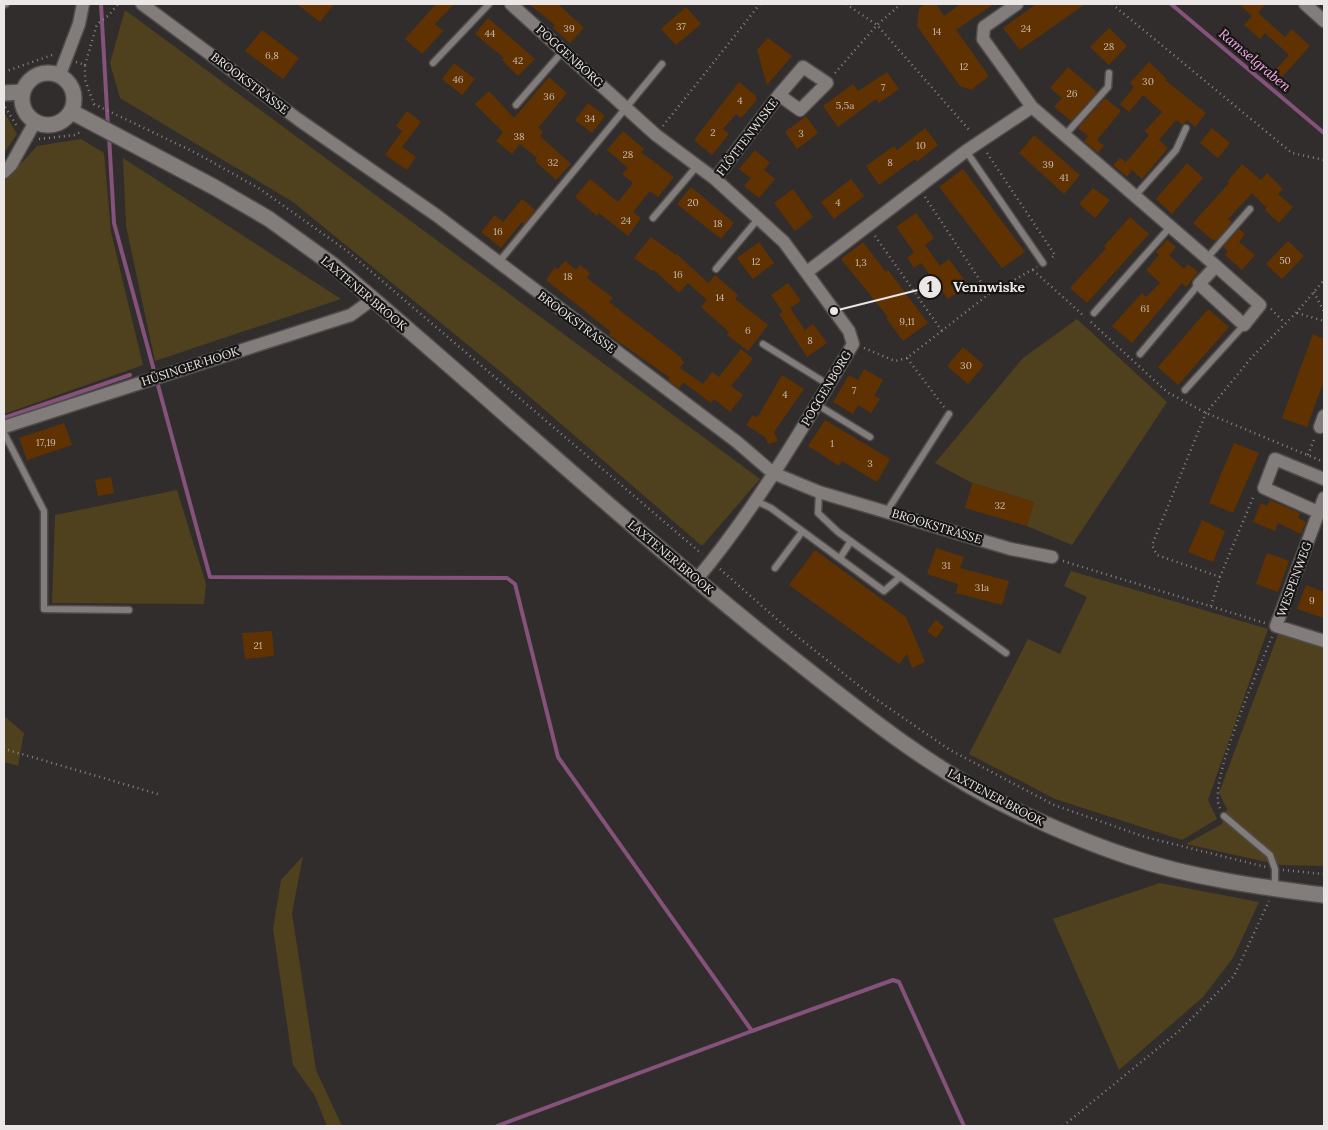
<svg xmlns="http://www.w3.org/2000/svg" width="1328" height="1130" viewBox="0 0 1328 1130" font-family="Lora,serif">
<rect width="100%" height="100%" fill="#312d2c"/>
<path fill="#4f411d" d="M125,10L760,479L702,546L501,372L293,202L120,98L110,63Z
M4,112L17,134L4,153Z
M81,139L104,153L111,232L143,365L4,414V182L37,146Z
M123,158L341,299L155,361L126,226Z
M1077,319L1167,402L1072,545L1027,526L1034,502L972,483L935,463L1023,358Z
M177,490L206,584L204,604L52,603L55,515Z
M1071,571L1268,629L1208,800L1217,819L1182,840L1055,799L969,754L1028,639L1060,654L1087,597L1064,586Z
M1279,632L1324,645V866L1280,865L1186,844L1222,824L1227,809L1219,793Z
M4,716L24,733L18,766L4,762Z
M303,856L292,913L316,1070L342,1126H327L315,1096L293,1065L273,929L281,880Z
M1160,883L1259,902L1233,958L1203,997L1119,1070L1053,919Z"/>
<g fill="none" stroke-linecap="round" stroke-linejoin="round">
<path stroke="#84527a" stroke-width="4" d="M101,4L108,127
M1171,4L1324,133
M109,136L114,223L210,577L507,578L515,584L558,757L752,1031L893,980L899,982L964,1126
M4,418L130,375
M497,1126L752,1031"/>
</g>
<path fill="#603201" d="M297,4H334L320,22Z
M436,4H454L435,24L443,31L422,54L405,39Z
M529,4H558L584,28L570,43L553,28L555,25Z
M925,4H936L944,16L960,4H994L956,30L989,76L971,90L960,86L917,26L919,8Z
M1036,4H1085L1020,50L1003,28Z
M1239,4H1266L1258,13L1285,37L1292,29L1310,46L1282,77L1275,70L1289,55L1265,33L1260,39L1244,25L1252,16Z
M686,7L701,24L676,45L661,29Z
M488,18L535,59L518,76L502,60L504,58L475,34Z
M1109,28L1127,46L1109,65L1090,47Z
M262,30L299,58L283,79L245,51Z
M768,38L792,56L767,85L757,50Z
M1149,62L1167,79L1165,80L1206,113L1195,127L1187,120L1182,125L1176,120L1159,140L1168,148L1142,179L1132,170L1127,177L1113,165L1120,158L1126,162L1149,135L1145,131L1162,112L1143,95L1129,112L1120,104L1134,87L1130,83Z
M454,63L475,79L462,95L442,79Z
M1068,67L1097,92L1071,121L1054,107L1062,98L1050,88Z
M887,72L899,89L879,103L876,99L838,127L823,106L853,84L858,91Z
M549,77L567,93L538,128L543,132L540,136L571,164L556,180L535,161L537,158L520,144L512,154L496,141L503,132L475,104L489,91L514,118Z
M739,82L756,96V101L741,118L736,114L723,129L729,134L712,155L694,140Z
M1105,98L1121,111L1097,140L1104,146L1098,153L1084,141L1088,136L1078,128Z
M588,103L605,116L592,133L575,120Z
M407,111L421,122L402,147L416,157L407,170L385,155L402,131L396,126Z
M806,116L818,133L797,149L785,132Z
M925,128L938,145L917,162L915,159L879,185L866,166L894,146L897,150Z
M1212,128L1230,143L1218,158L1200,143Z
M623,131L644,149L641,152L674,177L658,197L650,191L633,212L641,218L628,236L599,213L597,216L575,197L590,179L618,202L633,183L622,174L628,168L607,150Z
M1034,135L1080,175L1064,194L1019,153Z
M755,150L770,163L764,170L775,179L759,198L744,186L751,178L739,169Z
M1187,163L1203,178L1172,214L1156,199Z
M1242,164L1261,180L1267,173L1283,189L1278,194L1293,207L1279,223L1265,210L1267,208L1252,193L1228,219L1232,222L1216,241L1211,239L1193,223L1229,183L1227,182Z
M963,169L1025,252L1002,268L939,187Z
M851,179L864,196L834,219L821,202Z
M691,187L734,223L721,239L677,204Z
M1093,188L1110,200L1095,218L1079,204Z
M793,189L813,217L795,231L774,203Z
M522,199L535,210L524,224L522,222L501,248L481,232L495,215L503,222Z
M916,213L934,238L925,245L940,266L949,259L968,285L948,299L921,263L914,268L907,258L914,252L896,227Z
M1130,217L1149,234L1087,303L1070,288L1106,248L1104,246Z
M1239,229L1245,234L1239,242L1255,255L1242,270L1225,255L1228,251L1223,247Z
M651,237L676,255L677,254L708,283L715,275L738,295L735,299L768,325L748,351L727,335L729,332L701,307L707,300L688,283L679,293L654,270L652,271L634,258Z
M1167,240L1176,247L1169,255L1184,269L1188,264L1198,272L1186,287L1182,283L1132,343L1112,326L1142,293L1146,297L1160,283L1146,270L1159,255L1156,252Z
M1288,241L1304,256L1282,279L1266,264Z
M759,242L774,263L753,279L737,258Z
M863,242L886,272L888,270L928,323L903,341L886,318L888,317L841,259Z
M565,261L576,270L580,265L590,273L587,278L613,298L609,302L682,358L681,360L684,362L680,368L703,384L712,372L719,377L741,349L753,359L731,386L743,395L730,412L714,399L711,403L683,382L679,388L668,380L669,377L609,335L611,332L546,280L555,267L558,269Z
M788,283L801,301L790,308L805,330L813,324L827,343L807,357L779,314L783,312L771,295Z
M1208,309L1229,327L1178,385L1158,367Z
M1313,334L1324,339V380L1307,427L1282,418Z
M963,347L984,365L968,384L947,366Z
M864,369L883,380L874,396L880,399L871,413L858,405L853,414L833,402L849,375L858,380Z
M782,375L804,389L774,432L778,441L768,444L765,437L746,425L753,415L757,418Z
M825,420L890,459L877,482L842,461L839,466L808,446Z
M64,423L72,445L27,460L19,438Z
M1234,443L1259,453L1233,513L1209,503Z
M111,477L114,493L98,496L95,480Z
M972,483L1034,502L1027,526L965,508Z
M1270,500L1300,513L1298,518L1306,522L1301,534L1278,523L1275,531L1253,522L1261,503L1267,506Z
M1202,520L1225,531L1213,562L1188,552Z
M936,548L964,557L960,568L1009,581L1002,605L956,593L958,584L927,574Z
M815,550L906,617L925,662L912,668L907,654L899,664L789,585Z
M1267,553L1289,561L1278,592L1256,584Z
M1306,585L1324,592V618L1297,609Z
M936,620L944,627L936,638L927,631Z
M272,631L274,656L245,659L242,633Z"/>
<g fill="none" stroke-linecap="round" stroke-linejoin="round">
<defs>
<path id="service" d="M4,5L6,4
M433,63L489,4
M516,105L563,51
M1065,135L1108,87L1109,73
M966,151L1043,263
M1135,196L1176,150L1186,128
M653,218L697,166
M1207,258L1250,209
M498,263L662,64
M716,269L758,219
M1094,313L1170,227
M763,344L829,385
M1140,354L1199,284
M1185,390L1244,325
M816,404L870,437
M4,433L44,511V609L129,610
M819,492L818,513L838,532L1006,653
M756,501L771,508L884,591L900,577
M887,511L949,414
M840,558L851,541
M775,568L802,532
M1224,816L1270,855L1275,869V888"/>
<path id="minor" d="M142,4L299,120L436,215L737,442L773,473L819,492L1011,549L1052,557
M511,4L656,135L715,179L784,242L849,331L853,344C805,424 757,507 697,579
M1017,4L984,27L983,39L1032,107
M1305,4L1324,21
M60,74L79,24L83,4
M4,172L11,165L35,122
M715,179L779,95L800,110L827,83L803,67L779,95
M807,272L966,151L1032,107L1216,266L1199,284L1244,325L1260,305L1216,266
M4,427L351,315L373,299
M1320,427L1324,416
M1324,498L1276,626L1324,641
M1318,512L1264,488L1275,459L1324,479"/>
<path id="tertiary" d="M22 99a26 26 0 1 1 52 0a26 26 0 1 1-52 0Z
M4,93L22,92
M72,112L214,187L269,219L333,265C482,391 624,523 776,645C851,704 926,767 1013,809C1051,827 1090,844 1130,857C1192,878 1260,887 1324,895"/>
</defs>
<use href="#service" stroke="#4f4c4b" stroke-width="9"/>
<use href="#minor" stroke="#4f4c4b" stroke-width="15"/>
<use href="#tertiary" stroke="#4f4c4b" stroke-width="18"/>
<path stroke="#888584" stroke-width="2.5" stroke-dasharray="1 4" stroke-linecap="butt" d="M846,4L877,25L971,132
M1112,4L1292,153L1324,160
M76,62L85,65V80L94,104L196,153L260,189L347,251L702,554
M85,65L97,24L109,15L118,4
M4,72L55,54
M835,73L877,25L901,4
M5,107L18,128
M663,126L760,4
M39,139L75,135L80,132
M987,153L1055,255L1050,259
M925,197L989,294
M875,236L942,331
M1033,270L1085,317
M1314,292L1324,312
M1271,309L1285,323
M1297,313L1324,321
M1091,322L1167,392L1206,413L1324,462
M864,348L895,361L907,358
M944,407L907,358L989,294L1037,267
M1308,455L1315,437
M1063,561L1265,623
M720,569L788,629L873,697L950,750L1054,805L1145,837L1266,867
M1220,577L1157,555L1152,545L1206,413L1252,357L1297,312L1324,280
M1211,606L1220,577L1254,495
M4,747L8,750L161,795
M1220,808C1206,785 1260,666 1272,637
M1283,870L1324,874
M1063,1126L1179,1031L1234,976L1269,901"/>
<use href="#service" stroke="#827c7b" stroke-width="6"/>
<use href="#minor" stroke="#827c7b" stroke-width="12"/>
<use href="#tertiary" stroke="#827c7b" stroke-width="15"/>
</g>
<g text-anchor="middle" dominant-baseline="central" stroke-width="4.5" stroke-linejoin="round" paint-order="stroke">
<g font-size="10" fill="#c8baad">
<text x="681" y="26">37</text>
<text x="569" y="28">39</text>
<text x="1026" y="28">24</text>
<text x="937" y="31">14</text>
<text x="490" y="33">44</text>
<text x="1109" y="46">28</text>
<text x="272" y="55">6,8</text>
<text x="518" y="60">42</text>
<text x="964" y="66">12</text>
<text x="458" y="79">46</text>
<text x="1148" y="81">30</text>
<text x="883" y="87">7</text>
<text x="1072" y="93">26</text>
<text x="549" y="96">36</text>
<text x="740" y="100">4</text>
<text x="845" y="105">5,5a</text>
<text x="590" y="118">34</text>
<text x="713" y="132">2</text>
<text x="801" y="133">3</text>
<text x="519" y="136">38</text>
<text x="921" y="145">10</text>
<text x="628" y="154">28</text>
<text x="553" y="162">32</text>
<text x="890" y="162">8</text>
<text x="1048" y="164">39</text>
<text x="1064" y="177">41</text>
<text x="693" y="202">20</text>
<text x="838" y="202">4</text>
<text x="626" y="220">24</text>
<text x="718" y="223">18</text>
<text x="498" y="231">16</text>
<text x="1285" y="260">50</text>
<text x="756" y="261">12</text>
<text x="861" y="262">1,3</text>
<text x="678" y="274">16</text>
<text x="568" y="276">18</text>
<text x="720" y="297">14</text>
<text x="1145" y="308">61</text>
<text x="907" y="321">9,11</text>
<text x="748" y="330">6</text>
<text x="810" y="340">8</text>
<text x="966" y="365">30</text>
<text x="854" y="390">7</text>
<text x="785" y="394">4</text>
<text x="46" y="442">17,19</text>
<text x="832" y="443">1</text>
<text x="870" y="463">3</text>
<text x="1000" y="505">32</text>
<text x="946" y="565">31</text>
<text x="982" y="587">31a</text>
<text x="1312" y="600">9</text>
<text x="258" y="645">21</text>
</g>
<g font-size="12" fill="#eae7e6" stroke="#181615">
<text transform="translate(570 56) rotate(42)">POGGENBORG</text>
<text transform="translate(250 83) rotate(37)">BROOKSTRASSE</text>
<text transform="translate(747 137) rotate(-53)">FLÖTTENWISKE</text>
<text transform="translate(364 293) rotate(40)">LAXTENER BROOK</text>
<text transform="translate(577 322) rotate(37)">BROOKSTRASSE</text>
<text transform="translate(190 366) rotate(-18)">HÜSINGER HOOK</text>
<text transform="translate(826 388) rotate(-59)">POGGENBORG</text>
<text transform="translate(937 526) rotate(17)">BROOKSTRASSE</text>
<text transform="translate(671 557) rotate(40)">LAXTENER BROOK</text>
<text transform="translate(1294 579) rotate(-70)">WESPENWEG</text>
<text transform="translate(996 797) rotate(28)">LAXTENER BROOK</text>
</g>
<g font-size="14" font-style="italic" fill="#f8ade9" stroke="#181615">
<text transform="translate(1255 60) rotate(40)">Ramselgraben</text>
</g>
</g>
<path fill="none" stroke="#eae7e6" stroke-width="2" d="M834 311L930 287"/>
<g fill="#eae7e6" stroke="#181615" stroke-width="2">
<circle cx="834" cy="311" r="5"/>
<circle cx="930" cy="287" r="12"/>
</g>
<g font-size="15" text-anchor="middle" font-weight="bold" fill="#111">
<text x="930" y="292">1</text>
</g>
<g font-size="14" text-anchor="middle" font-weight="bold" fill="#eae7e6" stroke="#181615" stroke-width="4.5" stroke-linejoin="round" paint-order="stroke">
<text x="989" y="292">Vennwiske</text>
</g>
<rect width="1328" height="1130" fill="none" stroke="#eae7e6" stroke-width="10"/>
</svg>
